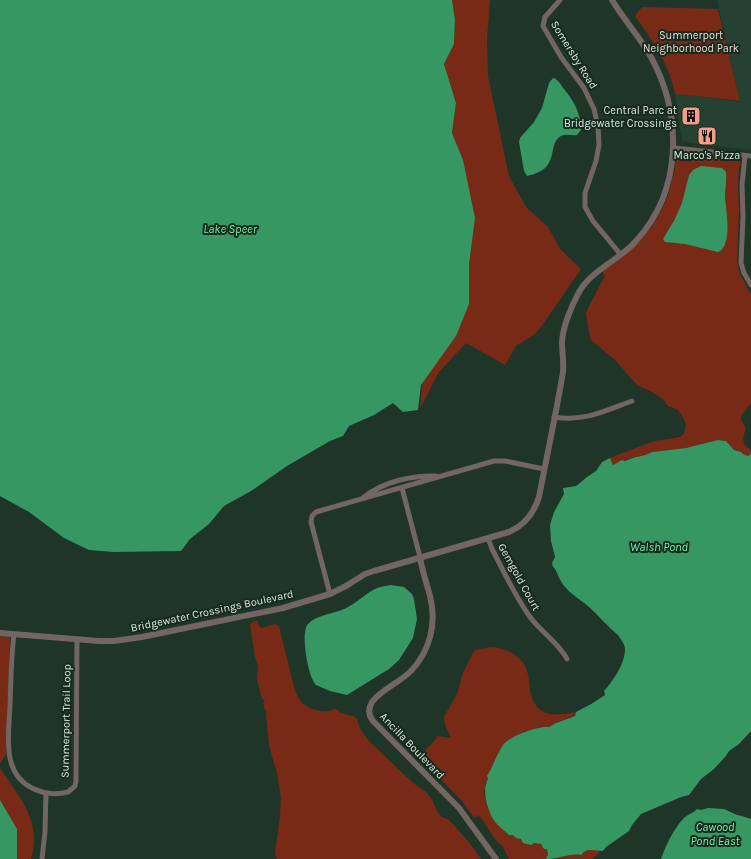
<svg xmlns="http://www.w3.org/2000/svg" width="751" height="859" viewBox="0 0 751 859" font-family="Karla,sans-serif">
<rect width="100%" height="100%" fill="#1f3527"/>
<path fill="#254131" d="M717,0H751V150L689,143L682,141L675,94L696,96L740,102Z"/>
<path fill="#792a16" d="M452,0H490L487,39L488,76L509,176L526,207L548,227L561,250L581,269L541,327L535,334L516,346L505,365L466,343L438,373L420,409L423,377L469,304V264L463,160L452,133L456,103L444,64L454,44L455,19Z
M642,7L718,9L740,101L696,96L675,94C669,64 653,41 635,16Z
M683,151L738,157L741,163L739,168L738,185L739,213L737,262L739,272L751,295V403C743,415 736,415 746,428C745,432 742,439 744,443C746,449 751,446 751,454L748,456L743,454L741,452L734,450L726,441L718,440L686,448L652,452L648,455L630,458L613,465L610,458L654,441L680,437L684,434L686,425L684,419L678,410L668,406L663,399L654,393L637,385L616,361L591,340C590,338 586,315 586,313C587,310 603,279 605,276L602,271C633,254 658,226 669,192C671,185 673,176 675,168C675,165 675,160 676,156C677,153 680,152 683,151Z
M258,621L259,626L262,628L275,624L279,626L294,687C295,690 296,694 298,697C304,709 323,715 335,709L338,710L340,713L353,716L357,719L360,729L369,741L413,783L426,792L432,800L438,813L442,817L449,820L454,825L471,845L481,859H277L275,854L280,816L281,797L277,773L269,746L266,715L267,711L265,710L263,703L265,700L262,699L257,679L258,666L255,657L250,625L252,622Z
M1,636L10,637L6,755L0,763V637Z
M491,647C505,648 520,654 526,668C529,675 529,683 530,690C535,717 553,717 576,712L575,715L556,723L549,727C540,724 511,736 504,744C500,749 497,757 495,763C492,768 487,772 488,779L486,782L484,793L487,802L494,821L509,835C515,834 521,838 523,843L532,844L538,843L547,849L548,855L546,858L547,859H509L503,847L494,838L479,815L474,818L462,801L419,757L436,739L437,736L451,738L445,724L444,717L457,694L463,673L473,653L475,650Z
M0,768C20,799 42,820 31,859H0Z
M588,850H597L600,852L592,859H554L573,854L578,855Z"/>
<path fill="#369763" d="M0,0H452L455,19L454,44L444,64L456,103L452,133L463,160L475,218L469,264V304L456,336L421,385L418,410L403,412L393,403L374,415L349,426L343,436L330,441L287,466L251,491L224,506L209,524L190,539L181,551L113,552L89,550L64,538L29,512L0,496Z
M553,78C558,79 560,84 564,89C574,101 581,114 581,130L577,135C572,136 566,133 561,136C548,143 558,163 539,172C535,174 531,175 527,176L524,171L519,142L520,138L534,122L542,108L549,83Z
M701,166L722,168L726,172C727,180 725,188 725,197C726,210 733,246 718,252L685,244L665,242L663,239L675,219L682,203L689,175L693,170Z
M718,440L726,441L734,450L741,452L743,454L748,456L751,454V731L739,744L729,751L725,757L714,769L701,779L689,795L681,797L641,814L632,825L629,831L606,847L603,851C594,851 587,847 581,855C570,853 559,859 547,859L546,858L548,855L547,849H544L541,844L534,843L531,845L523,843L521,839L516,838L513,835H509C505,831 499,827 495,822C488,812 481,790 488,779L487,776C493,766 497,754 503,745C509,736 540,725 549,727L556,723L575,716L576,712L593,703L605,695L604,691C613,681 625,664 625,649C625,644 621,640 618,635C608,627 599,616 589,607C575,595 564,591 557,573C554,565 549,567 555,557L551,541L550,525L554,512L564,494L563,488L576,486L587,477L596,471L602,462L610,458L613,465L622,460L625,461C634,456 644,457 652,452L686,448Z
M391,585L404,587L412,594L414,599L417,619L413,638L399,660L389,669L347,695L330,691L316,685C308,677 300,632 308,624C315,616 330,614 339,611C352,607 361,597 373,590C378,587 385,586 391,585Z
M0,800L17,829V859H0Z
M708,808L724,809L737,815L742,816L751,819V859H661C666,845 674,828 684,818C688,814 694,813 697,809L701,810Z"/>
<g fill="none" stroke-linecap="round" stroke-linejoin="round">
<path stroke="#726562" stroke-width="5" d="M560,0L545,17L543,26L561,57L584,88L594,109L598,127L599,145L596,161L585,193V207L593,221L621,255
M674,148L751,156
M745,156L742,185L743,217L741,263L744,273L751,285
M554,417C584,422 604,411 632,401
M402,488L420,557
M364,497C383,482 412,475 436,476
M488,538L492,549C504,572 515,596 530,617C541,632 559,643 567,659
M330,594L311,522L312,516L316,512L494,461H505L544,469
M14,634C11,658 11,681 10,705C9,734 1,773 32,788C43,794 57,795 68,792L75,786L76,781L77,639
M42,859L45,832L46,793"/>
<path stroke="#726562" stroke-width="6" d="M420,557C422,571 427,584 430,596C437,623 430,651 411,671C399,683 382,689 372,702C368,709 368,715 373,721L459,808L496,859
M0,633L99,641H114L142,637L283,608L330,594L346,586L365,574L374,571L509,532C525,525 534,513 539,497C547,455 556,414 563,372C564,362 562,352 562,342C563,326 570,310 577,296C589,270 618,262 636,241C682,191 683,116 651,57C640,37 624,20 612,0"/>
</g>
<defs>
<symbol id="building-square" viewBox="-11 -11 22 22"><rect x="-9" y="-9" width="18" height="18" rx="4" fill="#f49e88" stroke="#162b1e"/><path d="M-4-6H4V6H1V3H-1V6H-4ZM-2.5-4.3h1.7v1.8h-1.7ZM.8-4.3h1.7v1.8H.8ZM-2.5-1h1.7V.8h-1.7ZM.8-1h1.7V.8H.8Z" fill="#111"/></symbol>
<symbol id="restaurant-square" viewBox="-11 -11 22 22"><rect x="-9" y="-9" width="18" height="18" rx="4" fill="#f49e88" stroke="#162b1e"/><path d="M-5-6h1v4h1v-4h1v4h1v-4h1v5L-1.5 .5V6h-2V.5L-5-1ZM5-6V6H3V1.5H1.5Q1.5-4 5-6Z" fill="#111"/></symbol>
</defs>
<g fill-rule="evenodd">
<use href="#building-square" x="680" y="105" width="22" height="22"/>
<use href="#restaurant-square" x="696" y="125" width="22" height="22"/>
</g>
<g text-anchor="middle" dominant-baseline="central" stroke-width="4" stroke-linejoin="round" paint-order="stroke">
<g font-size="11" fill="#f2d8d2" stroke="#162b1e">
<text x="691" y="35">Summerport<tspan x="691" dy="13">Neighborhood Park</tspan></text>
</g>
<g font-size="11" fill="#dbe8df" stroke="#162b1e">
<text transform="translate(574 55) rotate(58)">Somersby Road</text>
<text transform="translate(519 577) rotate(61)">Gemgold Court</text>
<text transform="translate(212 611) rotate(-12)">Bridgewater Crossings Boulevard</text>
<text transform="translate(66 721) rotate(-89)">Summerport Trail Loop</text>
<text transform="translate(412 746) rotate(46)">Ancilla Boulevard</text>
</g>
<g font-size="11" fill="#dbe8df" stroke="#162b1e" text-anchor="end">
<text x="677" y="110">Central Parc at<tspan x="677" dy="13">Bridgewater Crossings</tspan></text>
<text x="707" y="155" text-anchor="middle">Marco's Pizza</text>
</g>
<g font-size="12" font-style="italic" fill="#75f2aa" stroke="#162b1e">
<text x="230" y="229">Lake Speer</text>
<text x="659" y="547">Walsh Pond</text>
<text x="715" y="827">Cawood<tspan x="715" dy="14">Pond East</tspan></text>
</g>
</g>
</svg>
